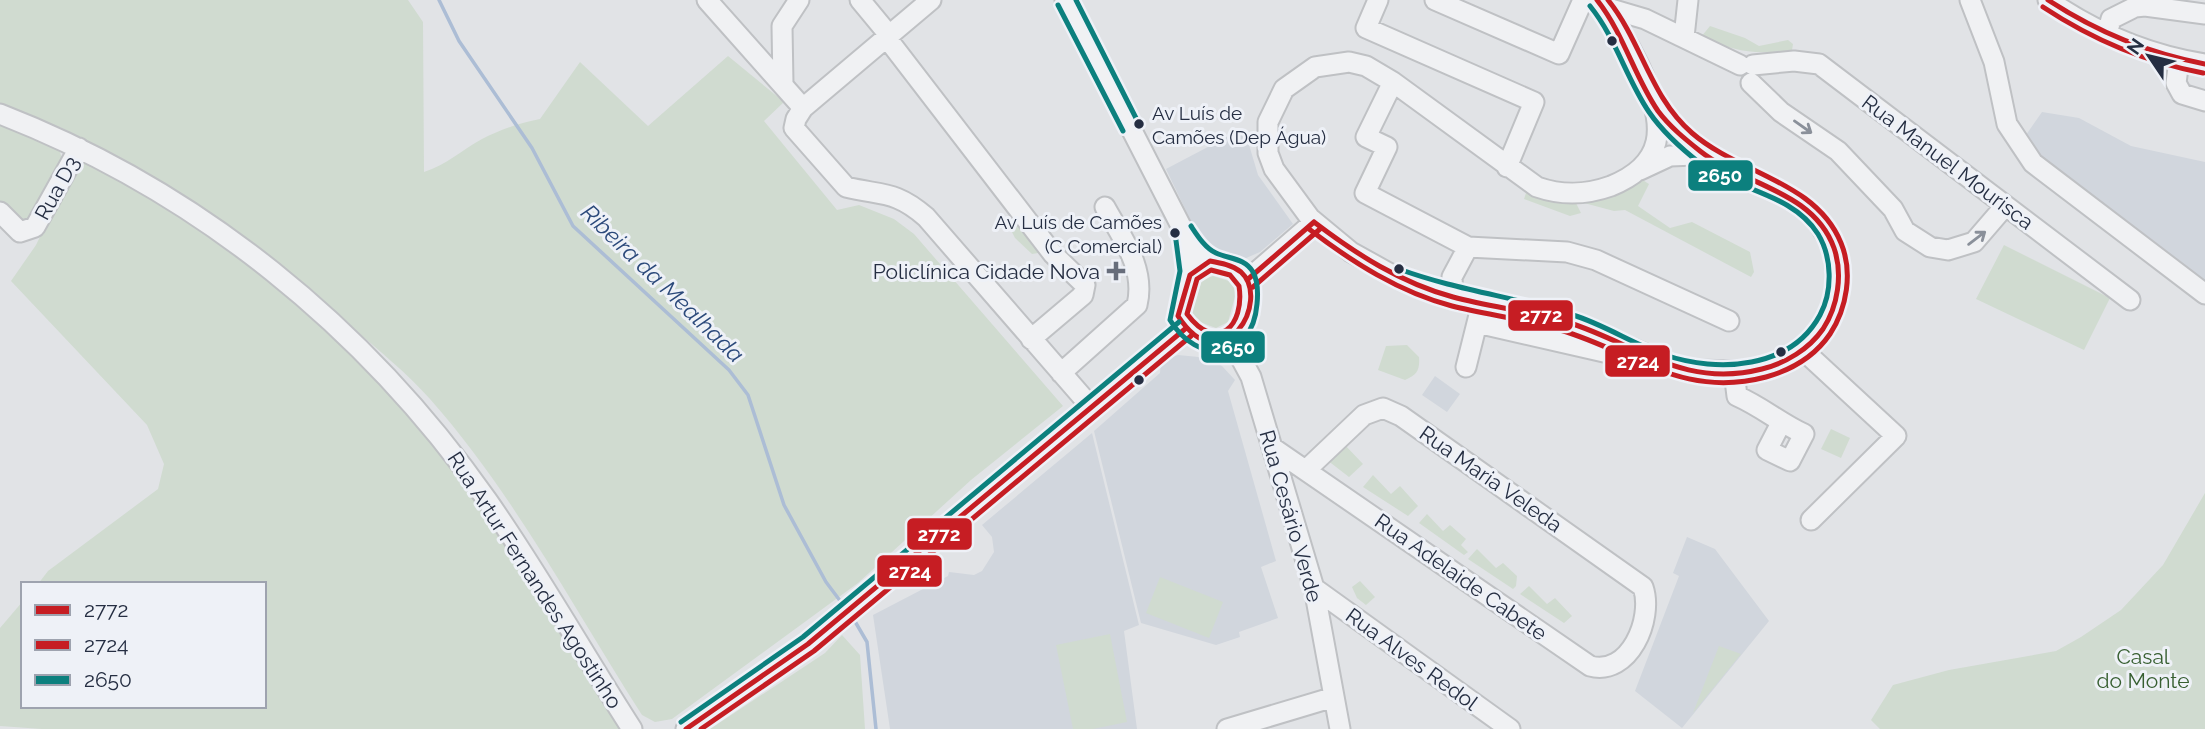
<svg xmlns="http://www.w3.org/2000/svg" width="2205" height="729" viewBox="0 0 2205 729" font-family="Raleway,sans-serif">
<rect width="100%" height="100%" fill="#e1e3e6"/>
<path fill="#d1d6dd" d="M2042,112L2079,118L2131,146L2205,162V281L2122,223L2021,142Z
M1244,128L1258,175L1293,224L1260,252L1237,262L1211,249L1198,236L1166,169Z
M1178,355L1209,358L1222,366L1235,380L1228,391L1276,561L1261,567L1278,618L1239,632L1240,637L1216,645L1141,623L1094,431L1160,373L1161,361Z
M1435,376L1460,394L1447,412L1422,395Z
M1092,433L1139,625L1124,631L1137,729H890L873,615L948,576L949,572L974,575L982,571L994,552L992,537L982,525Z
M1687,537L1715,549L1769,621L1682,728L1635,691L1679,576L1673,573Z"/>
<path fill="#d0dbd0" d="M0,0H408L423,22L424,172C446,165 462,150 482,139C501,129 520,123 540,119L580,62L648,126L728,56L784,102L764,121L837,210L859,205L894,219L914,234L1063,406L971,480L858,583L672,719L655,722L642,715C574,609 514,494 430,399C407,373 378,350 352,327C263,247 167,181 60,127L50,145L59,149L62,159L29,219L19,221L0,207Z
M1710,26L1745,38L1759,46L1788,40L1793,44L1792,50C1754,55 1737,52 1701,37Z
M83,164H91C210,231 317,307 407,411C460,471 502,539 545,607C570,647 599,687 620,729H42L0,726V628L23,601V706H264V584H38L48,571L158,489L164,464L147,425L11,281L36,245L71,173Z
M1641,179L1649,184L1638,206L1670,228L1692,222L1750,252L1754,272L1751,277L1625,210L1614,211L1584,203L1603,199Z
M1526,193L1576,203L1581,213L1570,216L1524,199Z
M1013,217L1040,251L1038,253L1032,254L1015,238L1006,220Z
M2004,245L2110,298L2084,350L1976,299Z
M1213,276L1232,282L1236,293L1228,322L1216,328L1197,321L1192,312L1202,280Z
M1407,345L1419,357C1420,370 1417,375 1405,380L1378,370L1386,346Z
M1831,429L1850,438L1841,458L1821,449Z
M1344,444L1363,464L1349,477L1327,460Z
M1373,475L1391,494L1400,486L1418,506L1408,516L1363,487Z
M2205,493V729H1880L1871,720L1893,685L1949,670L2056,651L2081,637L2121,610L2163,565Z
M1427,514L1443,531L1450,525L1466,539L1461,545L1468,552L1464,555L1419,523Z
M1477,549L1496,568L1503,563L1517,576L1516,586L1513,589L1468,559Z
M1160,577L1223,602L1209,638L1146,613Z
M1360,581L1375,597L1366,605L1357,598L1352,587Z
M1529,586L1547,604L1555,598L1572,616L1564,623L1520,594Z
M1110,634L1127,722L1093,729H1073L1056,645Z
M842,635L860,655L865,729H710L825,653Z
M1719,646L1741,654L1693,713Z"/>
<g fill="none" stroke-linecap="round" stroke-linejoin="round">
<path stroke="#acbdd5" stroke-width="3.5" d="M439,0L459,41L532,148L573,226L729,370L748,395L784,505L826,582L841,602
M853,618L867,642L876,729"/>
<defs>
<path id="minor" d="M707,0L803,108
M860,0L889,35
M931,0L803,108L796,119L794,128L846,187C882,196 895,190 926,217L1092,408
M1065,0L1183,230L1210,261
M1378,0L1366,28L1534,102L1507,167
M1435,0L1559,54L1583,0
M1597,0C1623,28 1665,103 1656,142C1651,164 1631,178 1611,186C1586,195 1563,196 1537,187L1393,82L1366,66L1349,62L1315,67L1284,89L1268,122V153L1274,169L1310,218L1351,252L1396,277L1453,297L1568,322L1684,370L1752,371L1784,363L1804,351L1829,320L1837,294L1834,248L1814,216L1793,199L1711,159L1695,155L1670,156L1640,170
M1970,0L1994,62L2007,124L2033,163L2205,294
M2048,0C2096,33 2147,55 2205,64
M1604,7L1645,19L1740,65
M2107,35L2111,19L2135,7L2145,6L2205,14
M886,37L1053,254L1085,285L1083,295L1031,339
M1684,37L1688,0
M2179,60L2176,83L2182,94L2205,101
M1753,65L1794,61L1819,64L2130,300
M1393,82L1366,137L1387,147L1365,193L1468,247
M1751,83L1781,112L1838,151L1893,209L1905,231L1930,247L1948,250L1974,242L2005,206
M783,84L782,26L799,0
M1654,104L1683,136L1710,159
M0,114C198,191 365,327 487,500C539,574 583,653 632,729
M0,212L20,232L35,227L79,148
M1183,230L1189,271L1178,316C1185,329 1194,339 1210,341C1216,341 1227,341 1232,339C1247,332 1253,293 1246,279C1236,257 1204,259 1189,271
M1247,280L1314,222
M1453,297L1452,277L1468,247L1567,252L1596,260L1729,321
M1477,323L1604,352L1614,341
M1231,340L1251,377L1314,588L1340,729
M1804,351L1896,436L1811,520
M1466,367L1480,311
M1734,372L1737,396C1762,407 1780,423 1804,434L1790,461L1767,450L1781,423
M1061,373L1137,305C1146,268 1122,238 1105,207
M1273,448L1590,666C1629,677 1654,619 1643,587L1401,416L1383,408L1364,415L1306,470
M1314,588L1510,729
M686,729L808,644L1185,329
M1227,729L1334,697"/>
</defs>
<use href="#minor" stroke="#bfc1c4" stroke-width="23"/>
<use href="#minor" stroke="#f0f1f3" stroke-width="19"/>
<defs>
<path id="bus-1" d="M2048,0C2097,32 2147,53 2205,64
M1314,222C1356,254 1401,283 1453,297C1490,307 1529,311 1567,322C1637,344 1683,389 1762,369C1786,363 1809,349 1823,329C1838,306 1843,274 1834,248C1813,190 1743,185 1700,151C1685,139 1670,127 1658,111C1634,76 1624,34 1597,0
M1210,261C1221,263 1232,265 1241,272C1272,300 1223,385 1178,316L1190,275Z
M1247,280L1314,222
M686,729L808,644L1185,329"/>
<path id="bus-2" d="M2043,7C2093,40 2145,62 2203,73
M1309,229C1352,262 1399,292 1452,306C1488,315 1525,319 1560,330C1635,352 1682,399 1766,377C1791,370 1815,356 1830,334C1847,308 1853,272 1841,243C1816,181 1739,174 1692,133C1650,97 1642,42 1608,0
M1211,270L1230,275L1239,286C1245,326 1217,354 1187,314L1197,279Z
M1253,287L1320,229
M701,729L814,651L1191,336"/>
<path id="bus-3" d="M1076,0L1139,124
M1058,5L1123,131
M1175,233L1180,271L1170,320C1197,365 1252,362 1257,304C1258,294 1258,281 1253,272C1245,258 1229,259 1216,253C1205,248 1197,235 1191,226
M1399,269C1456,290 1515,297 1573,315C1605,325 1633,344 1665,355C1718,373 1791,369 1820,315C1833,291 1832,257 1818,234C1792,193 1738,191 1701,164C1683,150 1662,131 1649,112C1626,78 1616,38 1590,6
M681,722L803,637L1179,322"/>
</defs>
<use href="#bus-1" stroke="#eef1f7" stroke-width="10"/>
<use href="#bus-2" stroke="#eef1f7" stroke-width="10"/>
<use href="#bus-3" stroke="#eef1f7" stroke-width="10"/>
<use href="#bus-1" stroke="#c61d23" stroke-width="5"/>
<use href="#bus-2" stroke="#c61d23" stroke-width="5"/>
<use href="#bus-3" stroke="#0c807e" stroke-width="5"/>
</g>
<defs><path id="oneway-shaft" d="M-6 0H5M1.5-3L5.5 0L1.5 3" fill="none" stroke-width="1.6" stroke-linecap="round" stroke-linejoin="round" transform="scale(1.75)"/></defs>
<g stroke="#8a909a">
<use href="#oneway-shaft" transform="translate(1803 127) rotate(35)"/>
<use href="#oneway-shaft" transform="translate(1977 238) rotate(-37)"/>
</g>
<g fill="#252e42" stroke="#eef1f7" stroke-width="2.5">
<circle cx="1612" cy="41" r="6"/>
<circle cx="1139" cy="124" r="6"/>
<circle cx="1175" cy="233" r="6"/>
<circle cx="1399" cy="269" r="6"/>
<circle cx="1781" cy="352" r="6"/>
<circle cx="1139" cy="380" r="6"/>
</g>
<path fill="#676d7b" stroke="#eef1f7" stroke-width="2.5" d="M1112.5 260.5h7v7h7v7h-7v7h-7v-7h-7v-7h7z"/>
<g text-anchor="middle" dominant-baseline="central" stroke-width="6" stroke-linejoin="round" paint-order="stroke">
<g font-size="19" fill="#252e42" stroke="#eef1f7" text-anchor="start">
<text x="1152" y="113">Av Luís de<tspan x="1152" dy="24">Camões (Dep Água)</tspan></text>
<text x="1162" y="222" text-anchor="end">Av Luís de Camões<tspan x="1162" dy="24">(C Comercial)</tspan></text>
</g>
<g font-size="21" fill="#252e42" stroke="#eef1f7">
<text transform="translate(1948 162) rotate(37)">Rua Manuel Mourisca</text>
<text transform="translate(57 188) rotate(-61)">Rua D3</text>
<text transform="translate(1491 479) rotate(35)">Rua Maria Veleda</text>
<text transform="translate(1291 516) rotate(74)">Rua Cesário Verde</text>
<text transform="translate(1461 577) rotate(35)">Rua Adelaide Cabete</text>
<text transform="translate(535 580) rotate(57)">Rua Artur Fernandes Agostinho</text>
<text transform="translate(1412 659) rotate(36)">Rua Alves Redol</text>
</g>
<g font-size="21" fill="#252e42" stroke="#eef1f7" text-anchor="end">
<text x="1100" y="271">Policlínica Cidade Nova</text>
</g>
<g font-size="21" fill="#375f31" stroke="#eef1f7">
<text x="2143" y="656">Casal<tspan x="2143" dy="24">do Monte</tspan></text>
</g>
<g font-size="23" font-style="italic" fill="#2b497a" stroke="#eef1f7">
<text transform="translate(663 283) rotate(44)">Ribeira da Mealhada</text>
</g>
</g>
<g stroke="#eef1f7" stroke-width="2.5">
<rect x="1687" y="159" width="67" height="33" rx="7" fill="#0c807e"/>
<rect x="1507" y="299" width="67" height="33" rx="7" fill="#c61d23"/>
<rect x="1200" y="330" width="66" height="34" rx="7" fill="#0c807e"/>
<rect x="1604" y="344" width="67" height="34" rx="7" fill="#c61d23"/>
<rect x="906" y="517" width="67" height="34" rx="7" fill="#c61d23"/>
<rect x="876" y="554" width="67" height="34" rx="7" fill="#c61d23"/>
</g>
<g font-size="19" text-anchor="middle" font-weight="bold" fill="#fff">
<text x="1720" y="182">2650</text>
<text x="1541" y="322">2772</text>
<text x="1233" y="354">2650</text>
<text x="1638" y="368">2724</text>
<text x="939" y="541">2772</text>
<text x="910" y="578">2724</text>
</g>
<rect x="21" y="582" width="245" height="126" fill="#eef1f7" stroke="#9ea3af" stroke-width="2"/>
<rect x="35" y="605" width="35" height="10" fill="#c61d23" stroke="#9ea3af" stroke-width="2"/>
<text x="84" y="617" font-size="21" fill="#252e42">2772</text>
<rect x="35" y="640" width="35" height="10" fill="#c61d23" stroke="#9ea3af" stroke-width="2"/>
<text x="84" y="652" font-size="21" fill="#252e42">2724</text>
<rect x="35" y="675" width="35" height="10" fill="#0c807e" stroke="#9ea3af" stroke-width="2"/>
<text x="84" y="687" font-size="21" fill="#252e42">2650</text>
<g transform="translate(2149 56) rotate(305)" stroke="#eef1f7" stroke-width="5" paint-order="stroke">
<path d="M0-5L12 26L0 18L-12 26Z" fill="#252e42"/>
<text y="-10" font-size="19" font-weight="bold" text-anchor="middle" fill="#252e42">N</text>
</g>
</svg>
